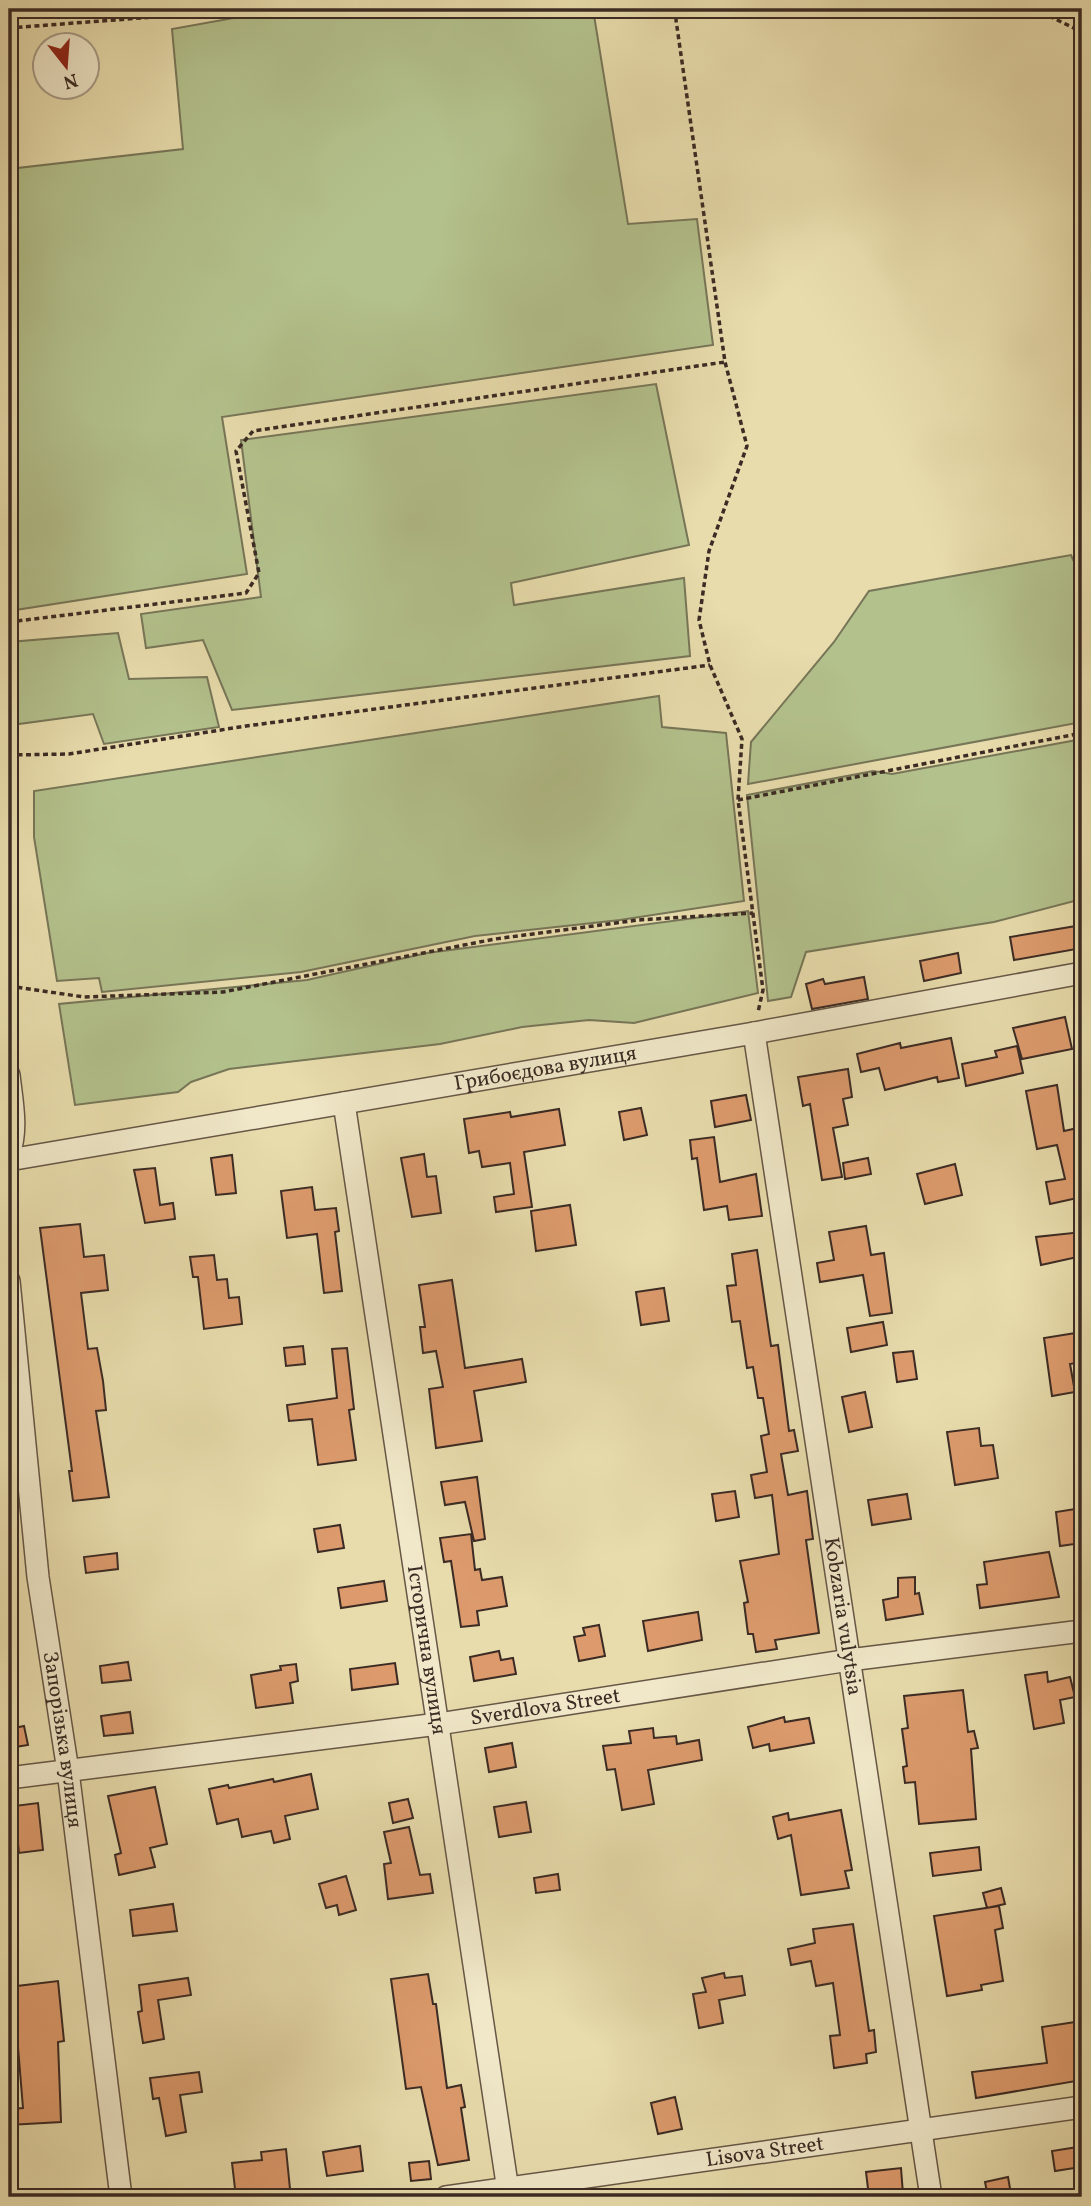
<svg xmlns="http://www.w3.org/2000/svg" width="1091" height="2206" viewBox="0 0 1091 2206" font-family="Vollkorn,serif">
<rect width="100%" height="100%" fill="#e8dcac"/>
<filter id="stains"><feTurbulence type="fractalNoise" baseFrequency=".00286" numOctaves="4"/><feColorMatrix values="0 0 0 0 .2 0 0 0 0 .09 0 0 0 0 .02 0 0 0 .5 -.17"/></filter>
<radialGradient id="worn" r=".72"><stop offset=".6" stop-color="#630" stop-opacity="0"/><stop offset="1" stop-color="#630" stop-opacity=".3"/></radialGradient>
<path fill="#b3c18c" stroke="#777658" stroke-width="2" d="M284,9H593L628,224L697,219L713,345L222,417L247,574L9,611V169L183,149L172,29Z
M656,384L689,545L511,583L514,605L684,578L690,656L232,710L203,640L146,648L141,614L261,597L241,440Z
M1071,555L1079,573H1082V722L748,784L751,742L834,642L869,591Z
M118,633L129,679L207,677L219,727L104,744L93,714L11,725L9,642Z
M659,696L662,727L726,733L744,901L620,920L475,936L301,972L102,992L99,978L57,981L34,837V791Z
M1082,739V899L994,922L806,952L791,997L768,1001L747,795L873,771L892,774Z
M748,911L758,993L634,1023L589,1020L522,1027L440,1044L229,1069L191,1082L178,1092L75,1105L59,1004L307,980L427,953Z"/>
<path fill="#dd9b6d" stroke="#3b2b24" stroke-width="2" d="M1082,925V948L1014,960L1010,937Z
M958,953L961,973L924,981L920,961Z
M864,977L868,999L812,1009L806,984L823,979L825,984Z
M1065,1017L1072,1049L1022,1059L1013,1028Z
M951,1038L959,1078L938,1082L937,1077L885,1090L879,1068L861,1072L857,1054L900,1043L901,1048Z
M1017,1046L1023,1073L966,1086L962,1064L997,1057L995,1051Z
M848,1069L852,1097L843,1099L848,1125L833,1128L842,1177L822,1180L810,1104L803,1106L798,1077Z
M1057,1085L1064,1131L1082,1127V1197L1050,1204L1046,1182L1065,1179L1057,1145L1037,1149L1026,1091Z
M746,1095L751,1120L715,1127L711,1101Z
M641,1108L647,1135L624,1140L619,1112Z
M559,1109L565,1145L524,1152L532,1207L496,1212L494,1197L514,1194L510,1163L482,1167L479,1151L469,1153L464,1119L510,1112L511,1117Z
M714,1137L720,1182L756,1174L762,1216L729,1220L727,1206L704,1210L697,1158L692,1159L690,1140Z
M424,1154L427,1177L436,1176L441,1213L412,1217L401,1158Z
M232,1155L236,1193L216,1195L211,1158Z
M868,1158L871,1174L845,1179L843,1163Z
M955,1164L962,1195L925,1204L917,1174Z
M155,1168L160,1205L173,1203L175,1219L145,1223L134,1170Z
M312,1187L315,1210L336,1208L339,1231L335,1232L342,1291L324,1293L317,1234L287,1238L281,1191Z
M570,1205L576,1245L536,1251L531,1211Z
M80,1224L84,1257L104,1255L108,1290L81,1293L88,1349L97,1348L103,1381L106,1410L96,1411L109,1497L73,1501L69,1471H72L40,1228Z
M866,1226L871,1255L884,1253L892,1313L870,1316L863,1275L820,1282L817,1263L834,1260L829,1232Z
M1082,1232V1256L1041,1265L1036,1237Z
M757,1250L771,1346L778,1345L789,1431L794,1430L798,1451L781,1454L788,1495L807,1491L813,1539L806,1540L819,1633L775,1640L777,1649L756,1652L753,1634H748L744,1603L748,1602L740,1561L779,1554L772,1495L755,1498L751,1475L767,1472L761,1436L769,1434L763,1398H758L753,1367L747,1368L740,1321L732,1322L727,1286L736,1285L732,1254Z
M214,1255L217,1280L227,1279L229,1298L239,1297L242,1324L204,1329L198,1277H193L190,1257Z
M452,1280L465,1368L522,1359L526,1382L474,1391L482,1441L436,1448L429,1389L443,1387L436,1351L423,1353L420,1327H425L419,1285Z
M664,1288L669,1321L641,1325L636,1292Z
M883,1322L887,1345L851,1352L847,1328Z
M1082,1332V1362L1070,1364L1075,1392L1052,1396L1044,1338Z
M303,1346L305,1364L286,1366L284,1348Z
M347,1348L354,1409L349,1410L356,1460L318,1465L312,1419L289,1421L287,1405L337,1398L332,1349Z
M913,1351L917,1379L897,1382L893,1353Z
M865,1392L872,1427L849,1432L842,1397Z
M979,1428L981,1446L993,1445L998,1478L955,1485L947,1432Z
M477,1477L485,1539L474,1541L465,1502L445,1505L441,1482Z
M735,1491L739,1517L716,1521L712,1494Z
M907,1494L911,1519L872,1525L868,1500Z
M1082,1508V1543L1060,1546L1056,1512Z
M340,1525L344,1548L318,1552L314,1529Z
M471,1534L475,1570L480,1569L482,1580L502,1577L507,1606L477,1611L479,1625L461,1627L451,1561L444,1562L440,1538Z
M1049,1552L1059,1597L980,1608L977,1585L987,1584L984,1562Z
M117,1553L118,1569L86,1573L84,1557Z
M915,1577V1594L919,1593L923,1614L886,1620L883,1600L898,1597V1578Z
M384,1581L387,1601L341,1608L338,1588Z
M698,1612L702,1640L648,1651L643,1621Z
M599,1625L605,1656L579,1661L574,1637L585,1635L583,1628Z
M499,1651L501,1660L513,1658L516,1674L474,1681L470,1657Z
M128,1662L131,1680L102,1683L100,1666Z
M395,1663L398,1684L352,1690L350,1669Z
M296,1664L298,1681L290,1683L293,1703L256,1708L251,1675L281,1670L280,1666Z
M1047,1672L1048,1682L1070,1677L1075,1697L1060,1700L1064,1723L1034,1729L1025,1675Z
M963,1690L968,1732L974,1731L978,1748L971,1749L976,1819L919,1824L915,1782L905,1783L903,1767L907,1766L902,1729L908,1728L904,1696Z
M130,1712L133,1733L104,1736L101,1716Z
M784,1717L785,1722L809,1718L814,1743L770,1751L769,1744L753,1748L748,1727Z
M24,1726L28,1745L9,1748V1729Z
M653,1728L654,1738L676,1736L677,1744L699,1740L702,1760L648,1770L654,1804L622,1810L615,1769L607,1770L603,1746L631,1743L629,1731Z
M512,1743L516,1767L489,1772L485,1748Z
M311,1774L318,1809L285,1816L290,1839L274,1843L271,1831L242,1837L238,1819L217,1824L209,1789L228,1785L229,1788L273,1779L274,1782Z
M155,1787L167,1844L150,1848L155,1867L119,1875L115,1855L121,1853L108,1796Z
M408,1799L413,1818L393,1823L389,1803Z
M526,1802L531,1832L499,1837L494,1807Z
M38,1803L43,1850L19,1853L14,1806Z
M841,1810L852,1870L845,1871L849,1888L801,1895L791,1835L778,1839L773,1817L788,1813L789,1820Z
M409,1827L420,1875L430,1874L433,1893L388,1899L384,1864L391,1863L384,1832Z
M979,1847L981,1870L933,1876L930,1853Z
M558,1874L560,1890L536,1893L534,1878Z
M346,1876L356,1910L339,1915L337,1905L326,1908L319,1884Z
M1001,1888L1005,1904L987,1908L983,1893Z
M173,1904L177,1931L133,1936L130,1910Z
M999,1906L1003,1928L995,1930L1003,1981L981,1985L982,1990L947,1996L934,1916Z
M853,1924L869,2031L874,2030L876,2052L866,2054L867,2063L834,2068L830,2036L840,2035L833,1983L816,1986L811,1961L791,1965L788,1949L815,1943L813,1929Z
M724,1973L725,1978L742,1976L745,1995L719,2000L723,2023L699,2028L693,1994L706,1992L702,1978Z
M428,1974L433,2004H436L447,2088L461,2085L465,2107L461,2108L469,2160L438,2165L421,2087L406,2089L391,1979Z
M188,1978L191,1995L158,2000L164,2039L143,2043L138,2012L142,2011L139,1985Z
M58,1981L64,2041L58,2042L61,2122L9,2125V2109L23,2108L17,2035L9,2036V1987Z
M1082,2021V2080L976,2098L972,2072L1047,2063L1042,2027Z
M199,2072L202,2092L180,2095L186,2132L166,2136L159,2098L153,2099L150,2078Z
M675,2097L682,2129L658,2134L651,2103Z
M360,2146L363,2171L327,2176L323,2152Z
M1078,2147L1081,2167L1055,2171L1052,2151Z
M286,2149L290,2189L236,2197L232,2163L262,2160L261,2152Z
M429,2161L431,2179L411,2181L409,2163Z
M901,2168L903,2194L869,2197L866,2172Z
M1008,2177L1011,2194L988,2197L985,2182Z"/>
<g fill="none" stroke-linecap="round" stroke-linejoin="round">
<defs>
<g id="minor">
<path id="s1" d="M754,1033L931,2197"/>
<path d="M9,1075C12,1102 18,1129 9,1154"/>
<path id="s2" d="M344,1103L509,2197"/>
<path id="s3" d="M9,1160L754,1033L1082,973"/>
<path id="s4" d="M9,1281L38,1577L68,1771L121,2197"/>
<path id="s5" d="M9,1778L438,1724L849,1660L1082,1631"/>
<path id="s6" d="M446,2197L1082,2107"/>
</g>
</defs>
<use href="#minor" stroke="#665746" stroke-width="24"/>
<path stroke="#3b2b24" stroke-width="3.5" stroke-dasharray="5 3.5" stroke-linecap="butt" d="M677,9L676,20L725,362L747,446L709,551L699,620L710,665L742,739L738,800L763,990L758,1012
M1046,9L1047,15L1082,32
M9,28L167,16L204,9
M9,622L246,593L259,573L236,451L253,431L725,362
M9,755L69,754L246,726L710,665
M738,800L1082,733
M9,986L84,997L223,992L495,939L638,920L753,913"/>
<use href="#minor" stroke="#f0e8c9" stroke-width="21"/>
</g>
<g text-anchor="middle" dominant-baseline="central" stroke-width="5" stroke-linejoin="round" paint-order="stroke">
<g font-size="21" fill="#3b2b24" stroke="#f0e8c9">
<text stroke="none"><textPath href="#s3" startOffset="544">Грибоєдова вулиця</textPath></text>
<text stroke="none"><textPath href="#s1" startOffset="590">Kobzaria vulytsia</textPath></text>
<text stroke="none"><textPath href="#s2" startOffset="553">Історична вулиця</textPath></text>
<text stroke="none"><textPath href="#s5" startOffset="541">Sverdlova Street</textPath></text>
<text stroke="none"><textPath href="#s4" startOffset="462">Запорізька вулиця</textPath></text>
<text stroke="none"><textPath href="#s6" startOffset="322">Lisova Street</textPath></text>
</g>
</g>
<rect width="1091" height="2206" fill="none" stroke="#e8dcac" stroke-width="35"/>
<rect x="10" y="10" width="1070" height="2185" fill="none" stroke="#3b2b24" stroke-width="3.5"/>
<rect x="18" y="18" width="1056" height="2171" fill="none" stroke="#3b2b24" stroke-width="2"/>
<g transform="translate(66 66) rotate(163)"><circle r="33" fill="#f0e8c9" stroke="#a89c87" stroke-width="2"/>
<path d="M0-5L12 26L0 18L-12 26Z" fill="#8f2418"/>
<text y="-10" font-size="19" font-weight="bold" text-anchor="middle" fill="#3b2b24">N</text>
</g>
<rect width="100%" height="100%" filter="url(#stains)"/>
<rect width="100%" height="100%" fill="url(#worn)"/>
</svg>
